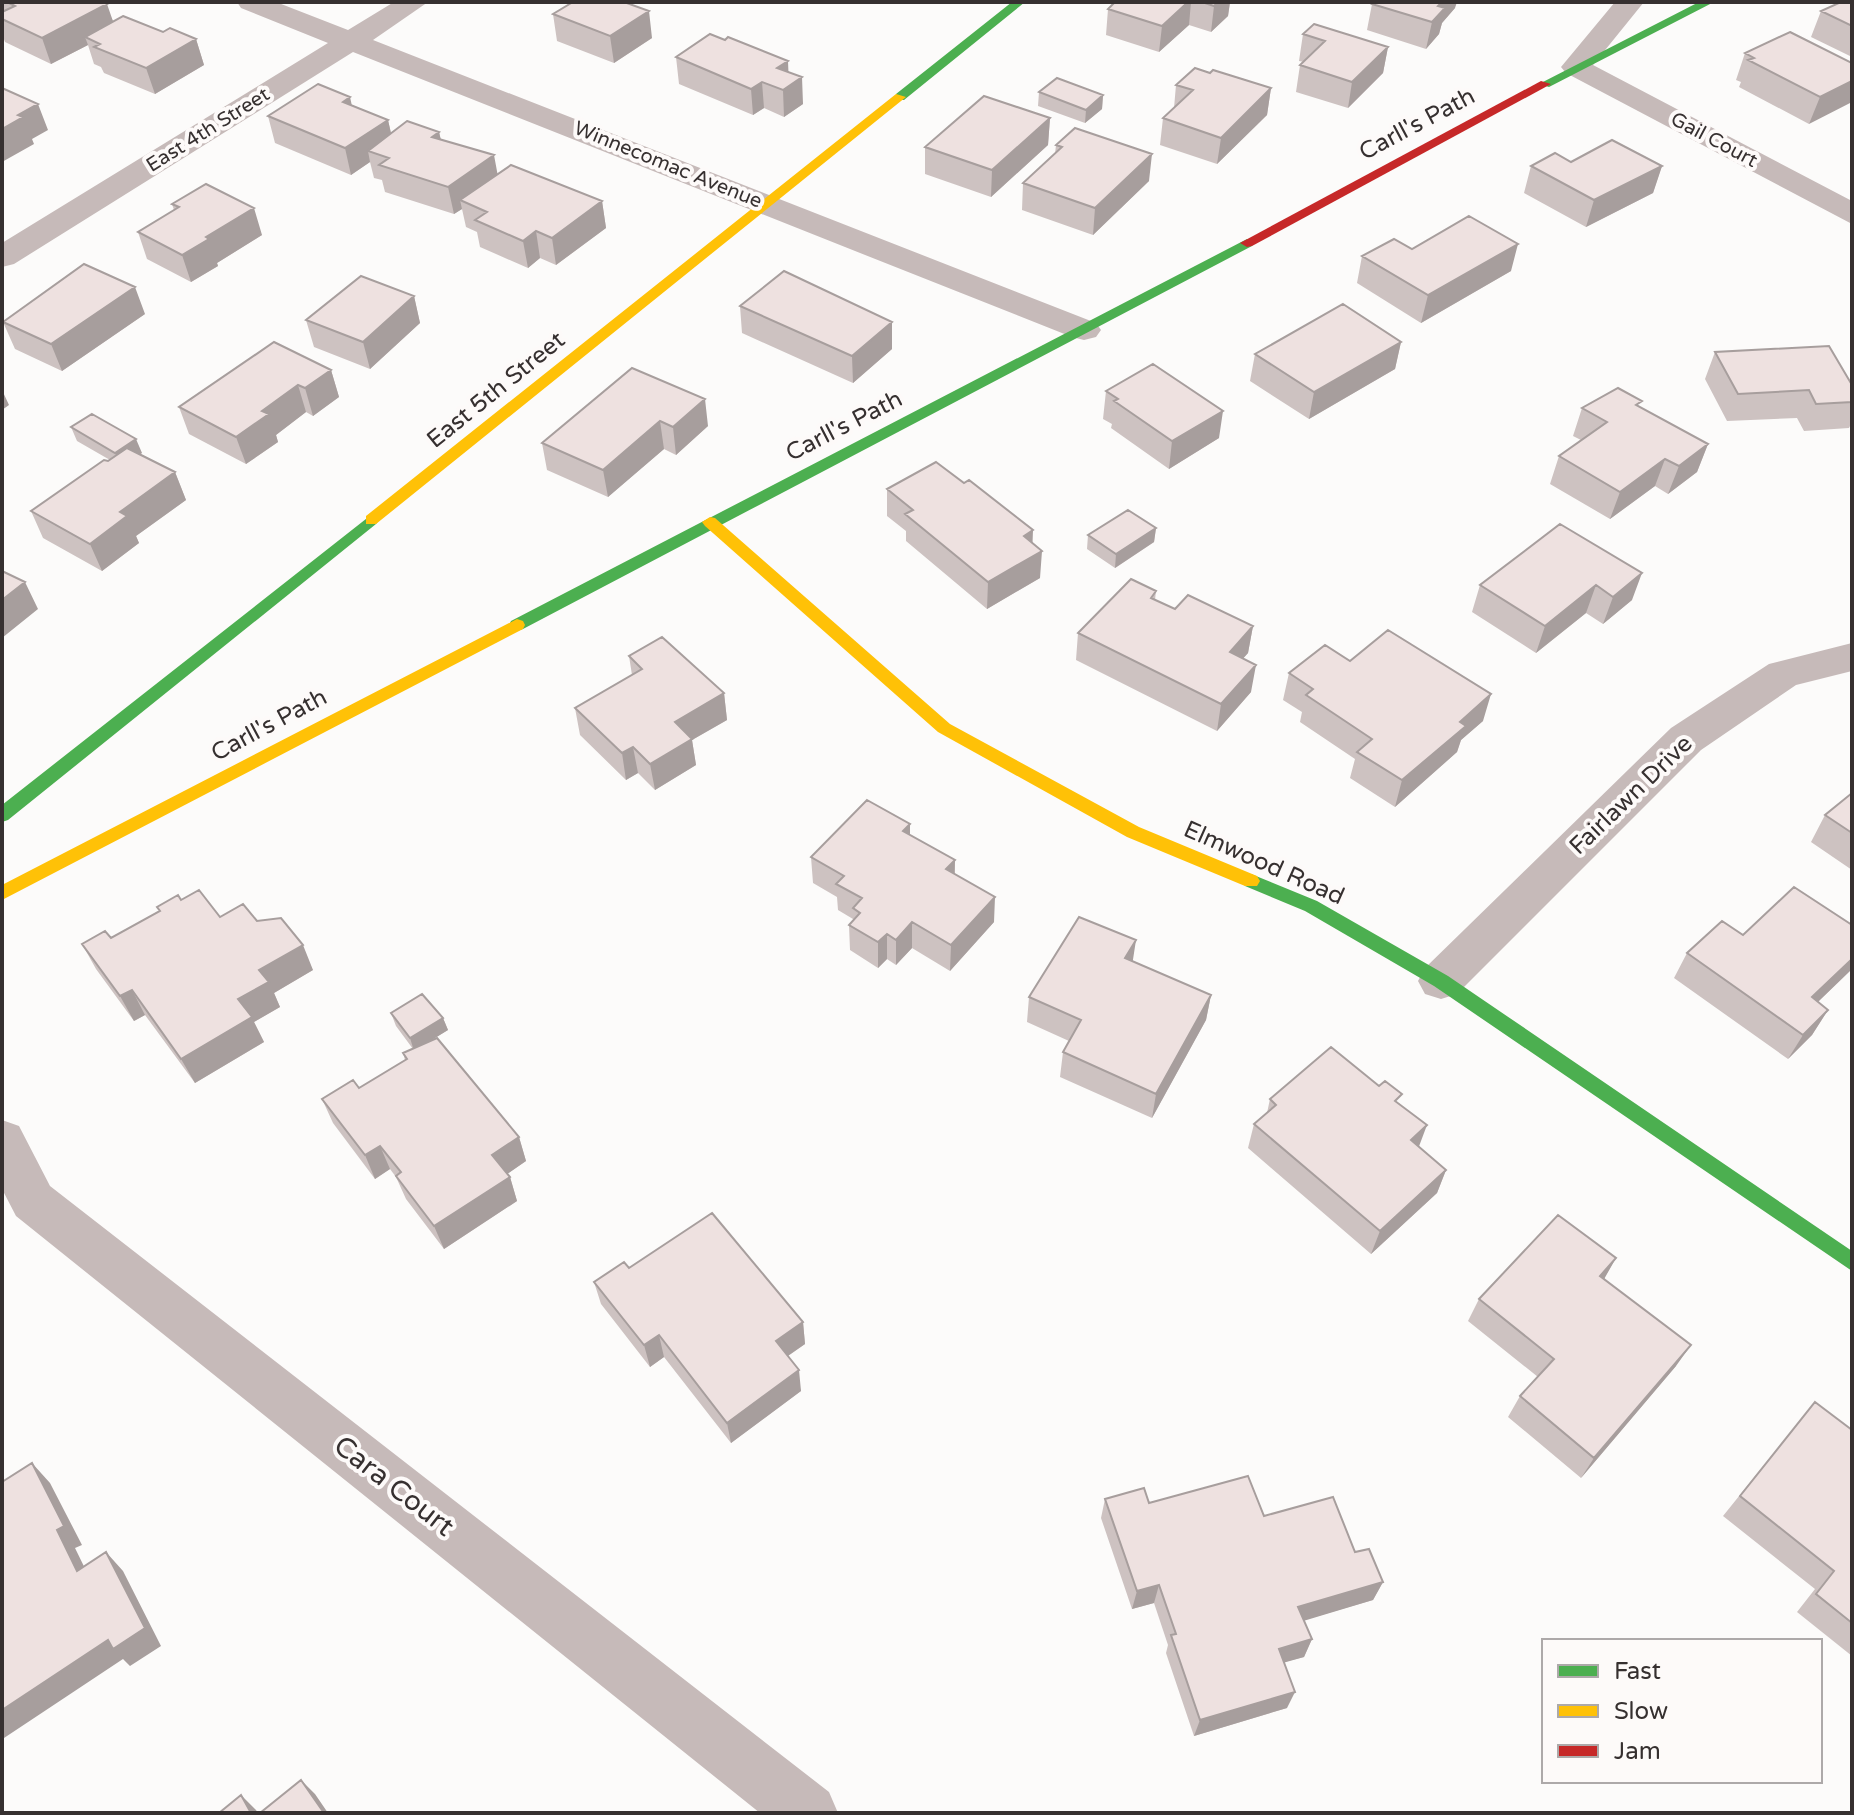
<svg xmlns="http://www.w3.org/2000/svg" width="1854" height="1815" viewBox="0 0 1854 1815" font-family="'Varela Round',sans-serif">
<rect width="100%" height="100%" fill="#fcfbfa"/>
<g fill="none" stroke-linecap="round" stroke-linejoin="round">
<path fill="#c6bab9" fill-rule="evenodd" d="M237,2H276L348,30L394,2H428L373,40L1096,323L1101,330L1096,337L1084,340L1072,337L353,52L14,264L2,267V243L328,43L241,8Z
M1615,2H1644L1593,65L1852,201V224L1566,73L1561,67L1566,61Z
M1852,643V671L1796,685L1701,750L1457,994L1441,999L1425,994L1418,981L1425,968L1671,728L1769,664Z
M2,1120L19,1126L50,1186L829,1792L838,1813H760L16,1216L2,1189Z"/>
<path fill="#4caf50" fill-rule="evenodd" d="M1012,2H1025L904,100H896V94Z
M1699,2H1714L1549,87L1539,84Z
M1247,239L1254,243L1252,246L523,629L517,631L509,625L511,621Z
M371,515L379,520L376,524L8,820L2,822V805Z
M1251,874L1317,901L1448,976L1852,1251V1271L1434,986L1305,911L1245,886L1242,881L1245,876Z"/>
<path fill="#ffc107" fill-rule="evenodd" d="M896,94L906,97L376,524H366V516Z
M710,517L715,518L950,724L1139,827L1257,876L1260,881L1257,886H1245L1127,837L938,732L705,526L702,522Z
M517,619L523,621L525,625L523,629L2,900V885Z"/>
<path fill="#c62828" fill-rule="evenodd" d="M1541,81L1551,84L1252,246L1247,247L1240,243Z"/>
</g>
<path fill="#cdc2c1" d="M2,2H103L113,21L196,39L204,65L155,94L104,73L101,67L94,64L88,45L51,64L5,42L2,34Z
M1115,2H1230L1228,16L1211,32L1189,25L1159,52L1106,35L1108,9Z
M1852,2V57L1811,37L1821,11Z
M1372,4L1455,8L1442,23L1439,34L1426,49L1367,30Z
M553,14L652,38L614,63L557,41Z
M1303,34L1388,47L1383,73L1348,108L1296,92L1300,65L1304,62L1299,61Z
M1745,53L1852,63L1809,124L1739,87L1741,82L1736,80Z
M676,57L789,72L803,104L784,117L764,108L753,115L679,84Z
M1210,73L1271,88L1267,115L1217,164L1160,145L1163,118L1174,108L1176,85Z
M1039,92L1103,95L1102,109L1085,123L1038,106Z
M352,105L388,120L391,133L439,132L441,140L498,174L602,201L606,228L556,265L540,258L528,268L480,247L477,232L466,227L462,209L454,214L385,192L382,180L374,178L370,162L351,175L275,143L268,116Z
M1050,118L1048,145L991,197L925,174V147Z
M1056,145L1149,181L1093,235L1022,210L1023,183L1055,154Z
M1571,162L1662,166L1653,193L1586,227L1524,193L1531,166Z
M172,204L262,235L217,263L218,266L191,282L147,259L138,232L174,210Z
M1412,249L1511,271L1421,323L1357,283L1362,256Z
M414,296L420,323L370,369L314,347L306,320Z
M740,306L892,349L853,383L742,333Z
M145,314L62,371L15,349L3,322Z
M1401,342L1395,369L1309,419L1250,381L1255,354Z
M1715,352L1852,385V422L1849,428L1804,431L1797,418L1727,421L1705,379Z
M632,368L708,426L676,455L664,449L608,497L547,470L542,443Z
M331,370L339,397L313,416L306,412L276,435L278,442L246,464L189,434L179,407Z
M1106,391L1219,438L1169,469L1111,428L1112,424L1103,419Z
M1640,407L1708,444L1697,472L1668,494L1655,486L1610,519L1550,484L1559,456L1581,440L1573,436L1582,408Z
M71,427L142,453L140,454L175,472L186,500L136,536L139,543L102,571L43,538L31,511L110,460L77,441Z
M887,489L1033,543L1040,578L987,609L906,541V531L887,516Z
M1560,524L1632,600L1603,624L1586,613L1536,653L1472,612L1480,585Z
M1156,528L1154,542L1115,568L1087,549L1088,535Z
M1156,591L1155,600L1175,609L1253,626L1248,653L1243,658L1251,692L1217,731L1076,660L1078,633Z
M629,656L724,693L727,720L692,740L696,765L655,790L638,773L626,780L580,735L575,708L632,675Z
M1350,661L1483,721L1461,740L1457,752L1395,807L1350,778L1355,759L1300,722L1302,712L1283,700L1289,673Z
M1852,793V870L1811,842L1825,815Z
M910,824V835L955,860V874L994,922L950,971L912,948L896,965L887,959L878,968L850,950L849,925L853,920V919L838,910L837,897L813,883L811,857Z
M181,900L220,917L257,921L313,970L274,993L280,1007L254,1022L264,1042L195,1083L145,1015L134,1021L96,969L82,944L111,938L159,911L157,907Z
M1743,935L1852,969L1818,1002L1828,1010L1812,1035L1788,1059L1674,978L1687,953Z
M1133,961L1211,995L1206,1020L1152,1118L1060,1077L1063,1052L1069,1041L1027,1022L1029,997Z
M391,1013L443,1018L448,1030L428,1042L519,1137L526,1161L507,1174L510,1177L517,1201L444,1249L406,1199L396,1177L390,1169L375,1179L333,1123L322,1099L359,1088L405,1060L403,1053L413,1049L396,1026Z
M1270,1099L1399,1103L1419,1147L1446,1170L1437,1193L1371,1254L1248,1148L1254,1124L1267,1113Z
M1616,1258L1604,1278L1676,1366L1581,1478L1508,1417L1520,1396L1538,1377L1468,1321L1479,1299Z
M629,1268L803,1322L805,1344L788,1356L801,1391L731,1443L664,1357L650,1367L601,1304L594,1282Z
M1815,1402L1852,1430V1656L1797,1612L1815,1589L1723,1516Z
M1105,1499L1264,1516L1355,1552L1383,1582L1373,1600L1304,1620L1312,1639L1304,1657L1284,1662L1287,1708L1194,1736L1166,1653L1168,1645L1154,1603L1132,1609L1101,1518Z"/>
<path fill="#a79e9d" d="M1188,2H1191L1189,25L1159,52L1162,26Z
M1218,2H1230L1228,16L1211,32L1214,6Z
M1442,2H1457L1455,8L1442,23L1439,34L1426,49L1432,22L1438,6Z
M107,4L116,30L85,37L88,45L51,64L42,38Z
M649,11L652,38L614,63L610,36Z
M196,39L204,65L155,94L146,68Z
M1388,47L1383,73L1348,108L1352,82Z
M788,61L789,86L802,77L803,104L784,117L783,90L777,68Z
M1852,81V102L1809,124L1820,97Z
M762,82L764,108L753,115L751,89Z
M1271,88L1267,115L1217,164L1221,138Z
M1103,95L1102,109L1085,123L1086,110Z
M350,97L356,124L343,102Z
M38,104L48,130L32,139L34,144L2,162V129L18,115Z
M1050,118L1048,145L991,197L992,170Z
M388,120L394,147L368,151L370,162L351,175L345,148Z
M439,132L445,158L432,137Z
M1152,154L1149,181L1093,235L1095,208Z
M494,155L499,182L460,200L462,209L454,214L448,187Z
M1662,166L1653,193L1586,227L1594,200Z
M602,201L606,228L556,265L552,238Z
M254,208L262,235L217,263L218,266L191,282L182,255L206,237Z
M536,231L540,258L528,268L523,241Z
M1518,244L1511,271L1421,323L1428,295Z
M135,287L145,314L62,371L51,344Z
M414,296L420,323L370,369L363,342Z
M892,322V349L853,383L852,356Z
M1401,342L1395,369L1309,419L1314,392Z
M331,370L339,397L313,416L305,388Z
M298,385L306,412L276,435L278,442L246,464L236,437L262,411Z
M2,390L9,405L2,410Z
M705,399L708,426L676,455L673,427Z
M1223,411L1219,438L1169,469L1172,441Z
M660,421L664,449L608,497L603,470Z
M136,439L142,453L121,466L115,453Z
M1708,444L1697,472L1668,494L1679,466Z
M1665,459L1655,486L1610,519L1620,492Z
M175,472L186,500L136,536L139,543L102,571L90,544L120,512Z
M1156,528L1154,542L1115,568L1116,554Z
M1033,530L1032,557L1042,551L1040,578L987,609L988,582L1024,536Z
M1642,573L1632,600L1603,624L1613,597Z
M25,582L38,609L2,638V600Z
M1596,585L1586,613L1536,653L1545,626Z
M1253,626L1248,653L1225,679L1230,652Z
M1256,665L1251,692L1217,731L1221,704Z
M724,693L727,720L692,740L696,765L655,790L650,764L675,722Z
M1491,694L1483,721L1461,740L1457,752L1395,807L1402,780L1460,722Z
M633,747L638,773L626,780L622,753Z
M910,824V850L903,831Z
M955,860L954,886L946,869Z
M995,897L994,922L950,971L951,945Z
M912,922V948L896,965V940Z
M887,934V959L878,968V942Z
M1136,940L1132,966L1125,958Z
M303,945L313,970L274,993L280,1007L254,1022L264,1042L195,1083L181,1059L238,999L259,970Z
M1852,959V969L1797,1022L1812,997Z
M132,990L145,1015L134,1021L120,996Z
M1211,995L1206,1020L1152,1118L1156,1094Z
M1828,1010L1812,1035L1788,1059L1803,1035Z
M443,1018L448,1030L414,1051L410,1038Z
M1427,1125L1418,1149L1411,1140Z
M519,1137L526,1161L500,1179L492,1155Z
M380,1146L390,1169L375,1179L365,1155Z
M1446,1170L1437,1193L1371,1254L1380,1231Z
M510,1177L517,1201L444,1249L434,1226Z
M1616,1258L1603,1281L1600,1276Z
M803,1322L805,1344L779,1362L776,1341Z
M659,1335L664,1357L650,1367L644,1345Z
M1691,1345L1676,1366L1581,1478L1594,1458Z
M799,1370L801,1391L731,1443L727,1423Z
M32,1463L50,1483L82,1545L75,1548L95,1589L77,1571L57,1530Z
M106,1552L123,1571L161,1646L130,1666L123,1659L4,1738L2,1737V1710L108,1640Z
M1383,1582L1373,1600L1290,1625L1298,1607Z
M1159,1585L1154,1603L1132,1609L1137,1591Z
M1312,1639L1304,1657L1272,1666L1279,1649Z
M1295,1692L1287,1708L1194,1736L1200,1720Z
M301,1780L315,1794L328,1813H324Z
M241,1795L256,1810L258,1813H251Z"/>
<path fill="#eee1e0" stroke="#a79e9d" stroke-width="2" d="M7,2H103L107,4L42,38L2,19V12L15,6Z
M573,2H624L649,11L610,36L553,14Z
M1115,2H1188L1162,26L1108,9Z
M1202,2H1218L1214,6Z
M1374,2H1442L1438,6L1445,8L1432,22L1372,4Z
M1841,2H1852V26L1821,11Z
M123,16L163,32L170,28L196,39L146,68L94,47L100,44L85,37Z
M1314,24L1388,47L1352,82L1300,65L1325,41L1303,34Z
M1790,32L1852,63V81L1820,97L1748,60L1754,58L1745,53Z
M710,34L725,40L728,37L788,61L777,68L802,77L783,90L762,82L751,89L676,57Z
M1195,68L1210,73L1213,70L1271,88L1221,138L1163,118L1193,90L1176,85Z
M1057,78L1103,95L1086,110L1039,92Z
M318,84L350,97L343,102L388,120L345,148L268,116Z
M2,88L38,104L18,115L23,117L2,129Z
M984,96L1050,118L992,170L925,147Z
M407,121L439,132L432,137L494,155L448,187L379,165L389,158L368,151Z
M1075,128L1152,154L1095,208L1023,183L1062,147L1056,145Z
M1612,140L1662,166L1594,200L1531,166L1555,153L1571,162Z
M511,165L602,201L552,238L536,231L523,241L475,220L487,212L460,200Z
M206,184L254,208L206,237L209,239L182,255L138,232L179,207L172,204Z
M1469,216L1518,244L1428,295L1362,256L1394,239L1412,249Z
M84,264L135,287L51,344L3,322Z
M784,271L892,322L852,356L740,306Z
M361,276L414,296L363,342L306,320Z
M1343,304L1401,342L1314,392L1255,354Z
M274,342L331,370L305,388L298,385L262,411L269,414L236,437L179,407Z
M1829,346L1852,385V402L1816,404L1809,390L1738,394L1715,352Z
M1153,364L1223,411L1172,441L1114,401L1118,399L1106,391Z
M632,368L705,399L673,427L660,421L603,470L542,443Z
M1618,388L1642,401L1636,405L1708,444L1679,466L1665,459L1620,492L1559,456L1607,422L1582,408Z
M92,414L136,439L115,453L71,427Z
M127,448L175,472L120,512L127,516L90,544L31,511L104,460L108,461Z
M936,462L964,483L969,480L1033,530L1024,536L1042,551L988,582L905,514L913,510L887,489Z
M1128,510L1156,528L1116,554L1088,535Z
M1560,524L1642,573L1613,597L1596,585L1545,626L1480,585Z
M2,571L25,582L2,600Z
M1131,579L1156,591L1151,598L1175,609L1188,595L1253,626L1230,652L1256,665L1221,704L1078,633Z
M1388,630L1491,694L1460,722L1466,726L1402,780L1357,752L1372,739L1306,695L1313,689L1289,673L1325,645L1350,661Z
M662,637L724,693L675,722L692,739L650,764L633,747L622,753L575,708L642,669L629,656Z
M1852,793V833L1825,815Z
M867,800L910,824L903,831L955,860L946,869L995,897L951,945L912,922L896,940L887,934L878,942L849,925L860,913L853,908L862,898L836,884L844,876L811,857Z
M1794,887L1852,925V959L1812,997L1828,1010L1803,1035L1687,953L1722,921L1743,935Z
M199,890L220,917L243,904L257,921L281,918L303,945L259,970L269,982L238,999L252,1017L181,1059L132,990L120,996L82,944L105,931L111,938L160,911L157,907L178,895L181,900Z
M1079,917L1136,940L1125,958L1211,995L1156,1094L1063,1052L1081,1020L1029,997Z
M422,994L443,1018L410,1038L391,1013Z
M437,1038L519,1137L492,1155L510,1177L434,1226L396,1176L401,1172L380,1146L365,1155L322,1099L353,1080L359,1088L407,1059L403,1053Z
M1331,1047L1379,1086L1385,1081L1402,1094L1395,1101L1427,1125L1411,1140L1446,1170L1380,1231L1254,1124L1276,1105L1270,1099Z
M712,1213L803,1322L776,1341L799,1370L727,1423L659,1335L644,1345L594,1282L624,1262L629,1268Z
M1558,1215L1616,1258L1600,1276L1691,1345L1594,1458L1520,1396L1554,1359L1479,1299Z
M1815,1402L1852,1430V1623L1816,1594L1834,1571L1740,1496Z
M32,1463L64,1526L57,1530L77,1571L106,1552L145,1628L113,1649L108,1640L2,1710V1482Z
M1248,1476L1264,1516L1333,1497L1355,1552L1369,1549L1383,1582L1298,1607L1312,1639L1279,1649L1295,1692L1200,1720L1171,1635L1176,1634L1159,1585L1137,1591L1105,1499L1144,1488L1149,1503Z
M301,1780L324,1813H260Z
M241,1795L251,1813H219Z"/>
<g text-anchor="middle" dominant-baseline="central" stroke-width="8" stroke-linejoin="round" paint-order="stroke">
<g font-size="20" fill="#363030" stroke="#fdfaf9">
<text transform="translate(208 130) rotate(-32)">East 4th Street</text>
<text transform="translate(1714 140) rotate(28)">Gail Court</text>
<text transform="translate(668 165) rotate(22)">Winnecomac Avenue</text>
</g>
<g font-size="24" fill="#363030" stroke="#fdfaf9">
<text transform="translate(1417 124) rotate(-28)">Carll's Path</text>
<text transform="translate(496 390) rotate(-39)">East 5th Street</text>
<text transform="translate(844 426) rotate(-27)">Carll's Path</text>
<text transform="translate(269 725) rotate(-28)">Carll's Path</text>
<text transform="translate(1631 795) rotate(-44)">Fairlawn Drive</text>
<text transform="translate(1264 863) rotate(24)">Elmwood Road</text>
</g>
<g font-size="28" fill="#363030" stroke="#fdfaf9">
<text transform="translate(394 1486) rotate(38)">Cara Court</text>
</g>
</g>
<rect width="1854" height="1815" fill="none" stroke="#363030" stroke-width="8"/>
<rect x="1542" y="1639" width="280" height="144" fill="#fdfaf9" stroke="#ada9a9" stroke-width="2"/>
<rect x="1558" y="1665" width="40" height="12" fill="#4caf50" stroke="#ada9a9" stroke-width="2"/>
<text x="1614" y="1679" font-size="24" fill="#363030">Fast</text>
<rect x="1558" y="1705" width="40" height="12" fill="#ffc107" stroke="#ada9a9" stroke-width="2"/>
<text x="1614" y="1719" font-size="24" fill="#363030">Slow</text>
<rect x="1558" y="1745" width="40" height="12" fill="#c62828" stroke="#ada9a9" stroke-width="2"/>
<text x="1614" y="1759" font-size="24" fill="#363030">Jam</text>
</svg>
